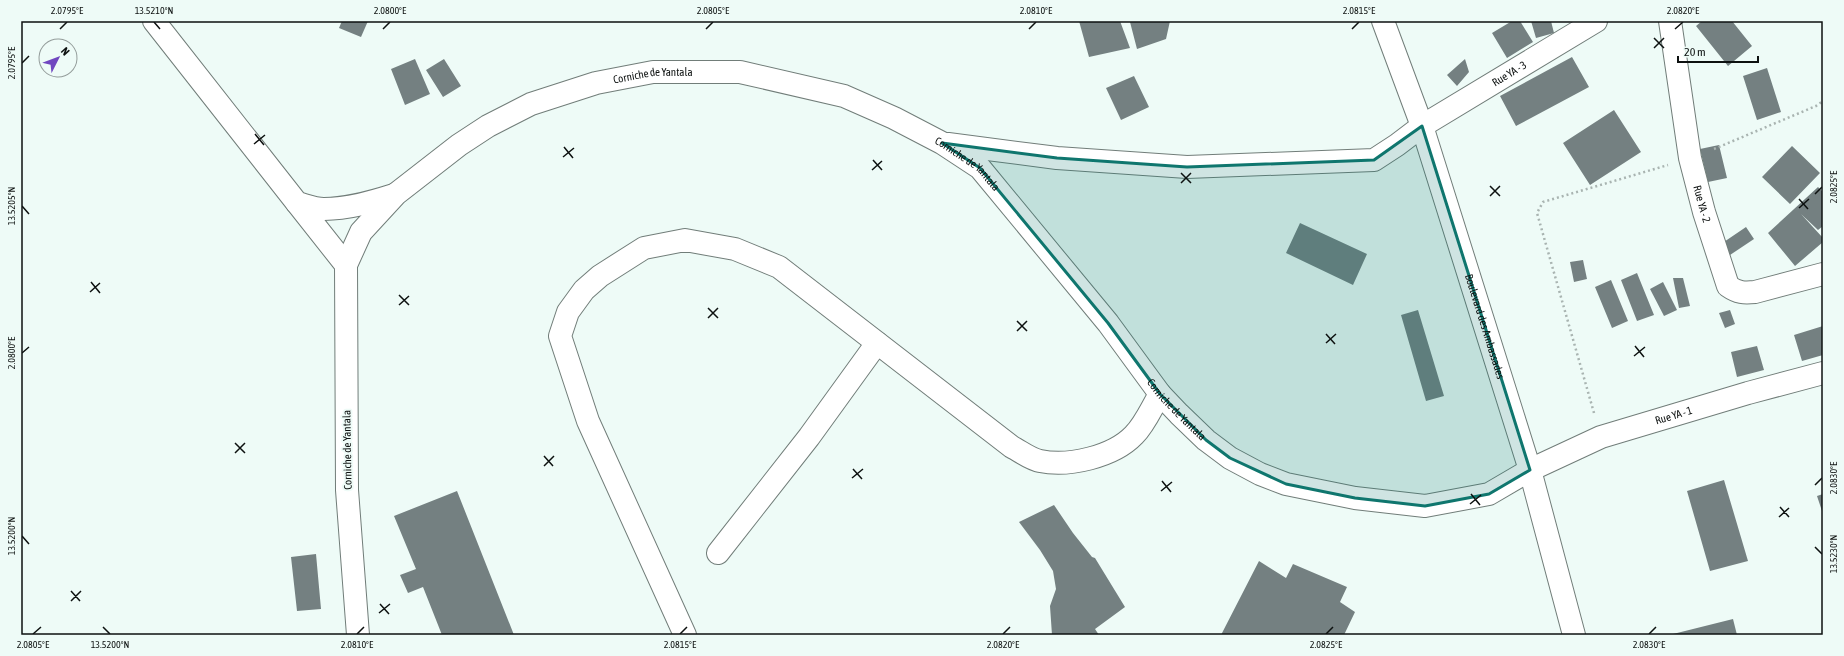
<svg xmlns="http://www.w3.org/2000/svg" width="1844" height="656" viewBox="0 0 1844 656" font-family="'Asap Condensed',sans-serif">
<rect width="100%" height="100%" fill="#eefbf7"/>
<path fill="#748081" d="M342,21H368L361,37L339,28Z
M1079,21H1120L1130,48L1089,57Z
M1132,21H1170L1166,39L1137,49L1130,22Z
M1512,21H1520L1533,42L1507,58L1492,33Z
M1531,21H1551L1554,33L1536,38Z
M1702,21H1732L1752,46L1728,66L1696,26Z
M1572,57L1589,87L1516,126L1500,96Z
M415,59L430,94L405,105L391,69Z
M444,59L461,86L443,97L426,70Z
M1465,59L1469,72L1457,86L1447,75Z
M1767,68L1781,112L1757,120L1743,76Z
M1134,76L1149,107L1121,120L1106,88Z
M1614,110L1641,152L1590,185L1563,143Z
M1719,145L1727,178L1708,182L1700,149Z
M1792,146L1820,173L1790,204L1762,177Z
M1818,187L1823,192V226L1818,230L1801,214L1823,238V242L1795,266L1768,233Z
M1300,223L1367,254L1353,285L1286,253Z
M1746,227L1754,239L1727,257L1718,246Z
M1583,260L1587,279L1574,282L1570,262Z
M1637,273L1654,315L1637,321L1621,280Z
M1673,278H1683L1690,306L1679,308Z
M1611,280L1628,321L1612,328L1595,287Z
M1663,282L1677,310L1664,316L1650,289Z
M1418,310L1444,396L1426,401L1401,315Z
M1730,310L1735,324L1725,328L1719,313Z
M1823,326V355L1802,361L1794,335Z
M1757,346L1764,370L1737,377L1731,352Z
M1724,480L1748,561L1710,571L1687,491Z
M457,491L514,635H442L423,587L408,593L400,575L416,569L394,516Z
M1823,494V514L1817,496Z
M1054,505L1073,533L1092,557L1095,558L1125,607L1095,629L1099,635H1052L1050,606L1056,589L1053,571L1040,550L1019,522Z
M316,554L321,609L297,611L291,557Z
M1259,561L1286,578L1293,564L1347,587L1340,602L1355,612L1344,635H1221Z
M1733,619L1737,635H1673V634Z"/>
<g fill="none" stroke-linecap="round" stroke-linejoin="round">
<defs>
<g id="minor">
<path d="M154,21L297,203C305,205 315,209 324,209C348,209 372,202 394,195"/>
<path id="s1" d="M1670,21L1690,158L1704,212L1728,286C1738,293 1744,293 1755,292L1823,274"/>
<path id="s2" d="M948,144L1057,158L1187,167L1374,160L1397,145L1422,126L1596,21"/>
<path d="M297,203L346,265"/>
<path d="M718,553L809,437L877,343"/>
<path id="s3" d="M358,635L347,490L346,265L361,232L396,194L459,145L488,126L531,104L596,83L653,72H740L844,96L894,118L942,143L980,168L1108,323L1160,394L1179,414L1206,440L1230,458L1260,474L1286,484L1355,498L1425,506L1489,494L1530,470L1601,437L1748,393L1823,373"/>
<path d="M685,635L588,421L560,336L568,312L584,290L600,276L644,248L685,240L735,249L779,267L1012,447C1020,451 1030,459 1040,461C1068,467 1113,457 1134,435C1145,424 1152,407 1160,394"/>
</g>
<g id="secondary">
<path id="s4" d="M1383,21L1422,126L1530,470L1574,635"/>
</g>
</defs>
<use href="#minor" stroke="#717d79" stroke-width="24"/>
<use href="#secondary" stroke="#717d79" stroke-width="24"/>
<path stroke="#a9b4b1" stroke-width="2.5" stroke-dasharray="2 3" stroke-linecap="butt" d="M1714,149L1816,106L1823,101
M1594,413L1537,213L1543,202L1668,165"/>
<use href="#minor" stroke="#fff" stroke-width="22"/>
<use href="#secondary" stroke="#fff" stroke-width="22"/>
</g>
<path fill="#0f766e" fill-opacity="0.2" stroke="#0f766e" stroke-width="3" stroke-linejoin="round" d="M1422,126L1530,470L1489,494L1425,506L1355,498L1286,484L1230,458L1206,440L1160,394L1108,323L980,168L942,143L1057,158L1187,167L1374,160Z"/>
<path fill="none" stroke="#0d1110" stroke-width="1.5" d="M154,22L160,29M60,29L67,22M383,29L390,22M706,29L713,22M1029,29L1036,22M1352,29L1359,22M1675,29L1683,22M1654,38L1664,48M1654,48L1664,38M22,63L29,56M255,134L264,145M254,144L265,135M564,147L573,158M563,157L574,148M873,160L882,170M872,170L882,161M1181,173L1191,183M1181,183L1191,173M1490,186L1500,196M1815,194L1822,187M1490,196L1500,186M1799,199L1808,209M22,206L29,214M1799,208L1809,199M91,282L100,293M90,292L100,283M399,295L409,305M399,305L409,296M708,308L718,318M708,318L718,308M1017,321L1027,331M1017,331L1027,321M1326,334L1335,344M1326,343L1336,334M1635,346L1644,357M22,353L29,347M1634,356L1645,347M235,443L245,453M235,453L245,443M544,456L553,466M544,466L554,456M853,469L862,479M852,478L863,469M1162,481L1171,492M1815,485L1822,478M1161,491L1172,482M1471,494L1480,505M1470,504L1481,495M1780,507L1789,517M1779,517L1789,508M22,536L29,544M1815,547L1822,554M71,591L80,601M71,601L81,591M380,604L389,614M379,613L390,604M103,627L110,634M33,634L41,627M357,634L364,627M680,634L687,627M1003,634L1010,627M1326,634L1333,627M1649,634L1656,627"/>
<g text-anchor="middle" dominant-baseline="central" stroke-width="4" stroke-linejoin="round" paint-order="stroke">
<g font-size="11" fill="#0d1110" stroke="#eefbf7">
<text stroke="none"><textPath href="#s2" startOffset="588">Rue YA - 3</textPath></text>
<text stroke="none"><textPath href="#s3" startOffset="747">Corniche de Yantala</textPath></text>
<text stroke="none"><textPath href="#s3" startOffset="1083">Corniche de Yantala</textPath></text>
<text stroke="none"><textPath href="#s1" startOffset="186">Rue YA - 2</textPath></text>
<text stroke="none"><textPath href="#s4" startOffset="322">Boulevard des Ambassades</textPath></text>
<text stroke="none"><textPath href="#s3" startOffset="1407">Corniche de Yantala</textPath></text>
<text stroke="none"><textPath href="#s3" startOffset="1949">Rue YA - 1</textPath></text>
<text transform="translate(347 450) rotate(-91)">Corniche de Yantala</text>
</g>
</g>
<rect width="1844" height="656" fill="none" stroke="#eefbf7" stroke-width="44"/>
<g transform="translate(58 58) rotate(48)"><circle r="19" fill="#eefbf7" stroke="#949d9b"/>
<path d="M0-3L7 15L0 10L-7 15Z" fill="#7047c0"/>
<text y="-6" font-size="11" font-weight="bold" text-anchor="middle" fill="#0d1110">N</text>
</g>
<path d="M1678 56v6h80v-6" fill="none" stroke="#0d1110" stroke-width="2"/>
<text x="1684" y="56" font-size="12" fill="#0d1110" stroke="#eefbf7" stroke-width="3" paint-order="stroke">20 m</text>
<rect x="22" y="22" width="1800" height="612" fill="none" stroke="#0d1110" stroke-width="1.5"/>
<g font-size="10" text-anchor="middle" fill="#0d1110">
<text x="67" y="14">2.0795°E</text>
<text x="154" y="14">13.5210°N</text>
<text x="390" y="14">2.0800°E</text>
<text x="713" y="14">2.0805°E</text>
<text x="1036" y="14">2.0810°E</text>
<text x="1359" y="14">2.0815°E</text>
<text x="1683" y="14">2.0820°E</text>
<text transform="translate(11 63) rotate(-90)" y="4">2.0795°E</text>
<text transform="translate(1833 187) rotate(-90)" y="4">2.0825°E</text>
<text transform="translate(11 206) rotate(-90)" y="4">13.5205°N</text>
<text transform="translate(11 353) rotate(-90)" y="4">2.0800°E</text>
<text transform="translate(1833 478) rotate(-90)" y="4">2.0830°E</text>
<text transform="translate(11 536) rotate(-90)" y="4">13.5200°N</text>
<text transform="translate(1833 554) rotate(-90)" y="4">13.5230°N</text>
<text x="33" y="648">2.0805°E</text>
<text x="110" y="648">13.5200°N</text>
<text x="357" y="648">2.0810°E</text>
<text x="680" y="648">2.0815°E</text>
<text x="1003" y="648">2.0820°E</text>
<text x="1326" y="648">2.0825°E</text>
<text x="1649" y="648">2.0830°E</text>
</g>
</svg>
